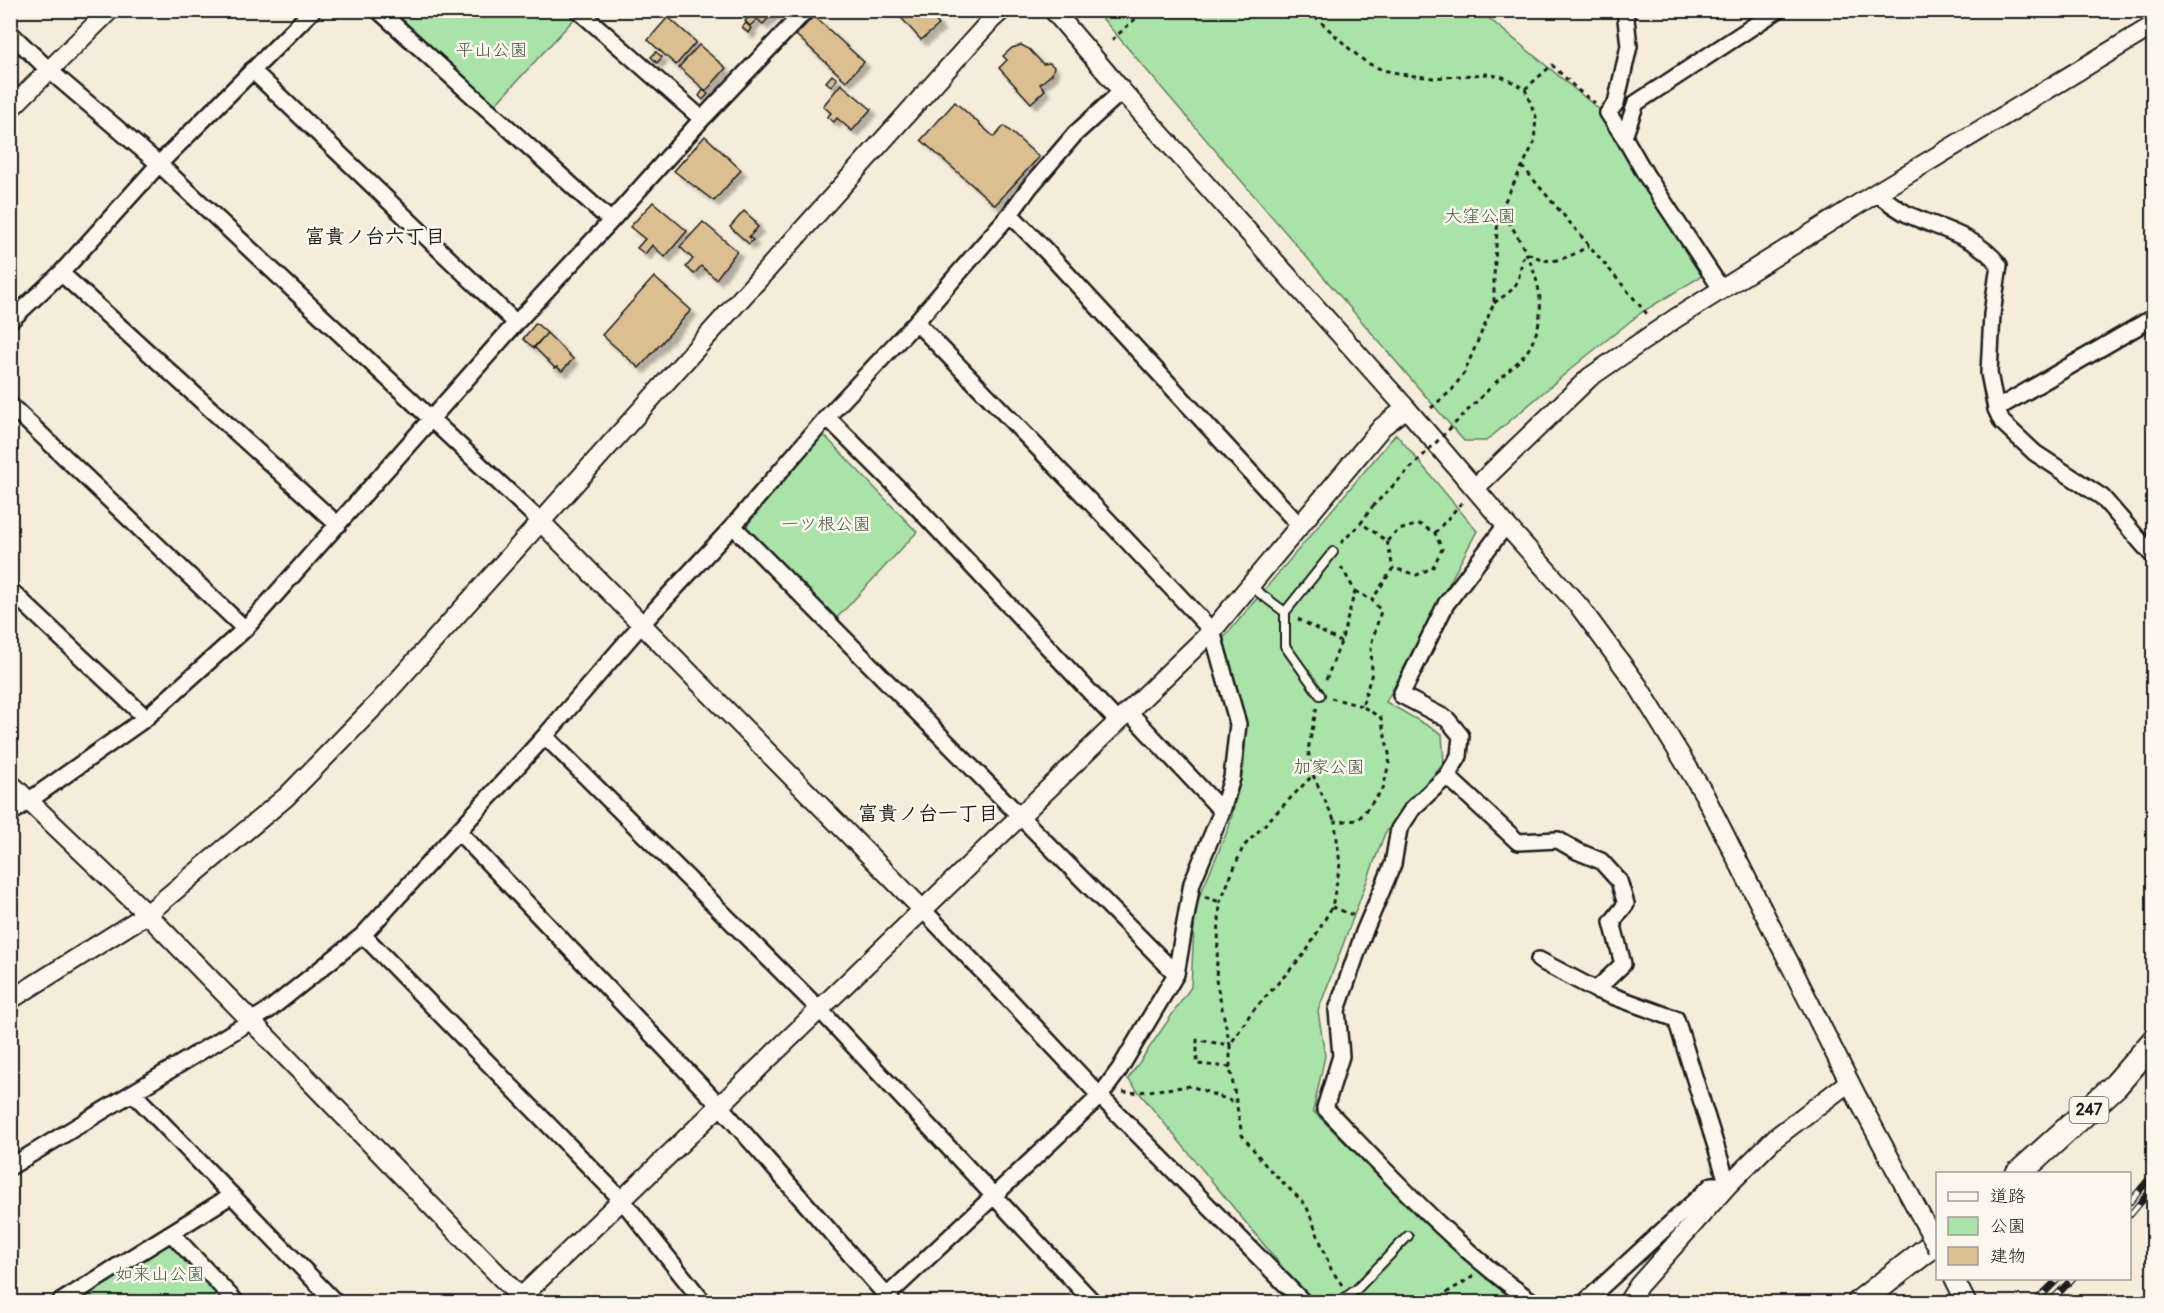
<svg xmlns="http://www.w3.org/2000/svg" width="2164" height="1313" viewBox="0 0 2164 1313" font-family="Pangolin,'Klee One',sans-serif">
<defs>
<filter id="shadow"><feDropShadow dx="5.5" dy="5.5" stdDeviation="1.5" flood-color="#0004"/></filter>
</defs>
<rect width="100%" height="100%" fill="#f5ecda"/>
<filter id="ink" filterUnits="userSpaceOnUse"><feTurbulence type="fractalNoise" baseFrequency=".0167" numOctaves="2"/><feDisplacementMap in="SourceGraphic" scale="12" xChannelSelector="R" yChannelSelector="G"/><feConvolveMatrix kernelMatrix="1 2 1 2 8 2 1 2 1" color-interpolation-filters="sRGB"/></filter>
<g filter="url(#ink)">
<path fill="#a9e3a8" stroke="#628062" stroke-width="1.5" d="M566,11L575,18L495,105L390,11Z
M1096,11H1480L1600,110L1705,274L1642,312L1584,358L1486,441H1464Z
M822,433L917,532L836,619L745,528Z
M1396,434L1477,531L1386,702L1442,734L1444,763L1385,833L1318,1011L1325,1056L1313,1111L1463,1259L1521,1302H1311L1128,1079L1191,987L1195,907L1229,827L1244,766L1246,721L1222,640Z
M165,1237L224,1302H60Z"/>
<path fill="#dcbf90" stroke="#1c1c1c" stroke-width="1.5" filter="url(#shadow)" d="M748,10H776L763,24L757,19L750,26L745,21L752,14Z
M897,10H926L939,25L921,40L896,12Z
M814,16L864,62L846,81L796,35Z
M668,17L696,42L676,65L648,40Z
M746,23L751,28L748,33L742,27Z
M699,45L726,68L706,91L679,67Z
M1021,45L1029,49L1043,64L1050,63L1054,67L1052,74L1040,84L1045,90L1031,103L999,68L1007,60L1003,56L1012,48Z
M656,52L662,57L657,63L651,57Z
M832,75L837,79L831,86L826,82Z
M841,84L871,109L852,131L837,118L834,122L827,117L831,113L823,106Z
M703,90L708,94L703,100L699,96Z
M955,102L994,137L1004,126L1039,157L995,205L921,140Z
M705,136L741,170L714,201L674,171Z
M653,202L687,231L665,257L652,245L645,254L637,248L645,239L630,227Z
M744,211L756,222L755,224L758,227L749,237L753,240L749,244L730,227Z
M703,222L737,251L716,279L701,266L694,274L686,267L693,259L680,247Z
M654,277L691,310L639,368L602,335Z
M536,323L547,333L534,348L523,339Z
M547,333L573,359L562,371L557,367L555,368L534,347Z"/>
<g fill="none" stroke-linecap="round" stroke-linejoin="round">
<defs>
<path id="service" d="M1250,586L1285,612V646L1320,695
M1285,612L1333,552
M1339,1302L1357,1289L1408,1236"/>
<path id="minor" d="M378,10L611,221
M578,10L702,119
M1625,10L1629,46L1616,103L1608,113L1624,137L1646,175L1722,290
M10,33L50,71L159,164L540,521
M252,70L516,323
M1624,137L1636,103L1778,10
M1876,193C1886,200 1896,208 1907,214C1939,229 1976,235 1999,265L1992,314L1989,373L1996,409L2002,422L2035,453L2102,497L2154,557
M1010,214L1047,252L1300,526
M61,273L338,525
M10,321L61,273L159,164L313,10
M10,405L245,629
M1996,409L2154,317
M827,417L914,504L1118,722
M1506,525L1446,604L1401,695L1447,719L1461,736L1459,756L1447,776L1413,808L1399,829L1393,864L1364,932L1337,1010L1341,1056L1325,1108C1391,1176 1455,1248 1533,1302
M733,526L1176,974
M10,590L146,718
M1128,711L1222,811
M545,736L820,1010L1093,1302
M1447,776L1518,842L1558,840L1577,851L1601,861L1619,881L1626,904L1612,922L1623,964L1596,990L1676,1019L1728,1185H1712L1585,1302
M10,814L146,718L245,629L516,323L611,221L702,119L806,10
M458,831L719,1105L892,1302
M923,910L1007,997L1100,1096L1303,1302
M363,935L622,1200L703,1302
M1539,960L1596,990
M133,1093L335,1302
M10,1167L269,1010L363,935L545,736L641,625L733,526L827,417L916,322L1010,214L1029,188L1075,134L1122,91
M171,1233L236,1302
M887,1296L1100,1096L1119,1070L1176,974L1192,883L1222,811L1232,778L1238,724L1212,631L1100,512L916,322
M60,1302L232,1195"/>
<path id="tertiary" d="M1053,10L1122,91L1406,408L1506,525L1579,606L1638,686L1704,794L1858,1099
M10,109L110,10
M1475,488L1590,377L1676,318L1876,193L2154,25
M540,521L923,910
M10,783L147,914L525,1302
M10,1000L147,914L286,797L376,705L992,19L1002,10
M1954,1278L1966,1302
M516,1302L1212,631L1382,427L1406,408
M1628,1302L1639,1285L1728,1185L1775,1138L1849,1082"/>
<path id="trunk" d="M2018,1174L2116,1085L2154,1041
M1860,1302L1938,1241"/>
</defs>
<use href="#service" stroke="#1c1c1c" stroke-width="12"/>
<use href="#minor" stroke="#1c1c1c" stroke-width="20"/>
<use href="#tertiary" stroke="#1c1c1c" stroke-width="22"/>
<use href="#trunk" stroke="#1c1c1c" stroke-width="28"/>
<path stroke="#1c1c1c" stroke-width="3" stroke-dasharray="4.5 4.5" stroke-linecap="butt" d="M1308,10L1352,51L1367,63L1383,70L1407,75L1433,78L1486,74L1503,77L1525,89L1536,117L1534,143L1501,209C1527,251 1558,301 1528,350C1519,363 1503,375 1492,386
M1112,40L1145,10
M1525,89L1552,65L1579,91L1595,103
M1522,166L1647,314
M1494,303C1517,287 1518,287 1522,259L1527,254C1534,254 1535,257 1541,259C1556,265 1578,253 1589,245
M1431,408L1452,390L1464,373L1494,303V276L1498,217L1501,209
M1435,533L1464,500
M1387,541L1399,530L1419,524L1435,533L1442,549L1433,567L1417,575L1393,568
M1341,543L1361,523
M1355,591L1372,600
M1298,619L1341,642
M1326,680L1341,642L1355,591L1339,563
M1331,698L1362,706
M1313,775L1335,822
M1205,897L1220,902
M1332,907L1353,915
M1230,1067L1197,1064V1040L1230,1045L1216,980L1220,902L1243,847L1313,775L1308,750L1317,706
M1123,1092L1130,1093L1191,1086L1234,1102
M1342,1285L1331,1269L1306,1205L1267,1167L1242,1135L1230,1067V1045L1251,1013L1306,952L1332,907L1340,865L1335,822L1358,820L1383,789L1390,758L1381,718L1362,706L1372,673L1371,645L1381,611L1372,600L1393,568L1387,541L1361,523L1372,507
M1431,1302L1474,1276"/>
<use href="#service" stroke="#fbf7ec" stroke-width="8"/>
<use href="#minor" stroke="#fbf7ec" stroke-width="15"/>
<use href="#tertiary" stroke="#fbf7ec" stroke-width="18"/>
<use href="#trunk" stroke="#fbf7ec" stroke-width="24"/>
<defs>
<path id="rail" d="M2130,1202L2154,1173
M2130,1215L2146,1196
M2035,1302L2059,1278
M2050,1302L2073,1278"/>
</defs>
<use href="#rail" stroke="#1c1c1c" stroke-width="7"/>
<use href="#rail" stroke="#fbf7ec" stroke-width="4.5" stroke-dasharray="14" stroke-linecap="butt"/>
<defs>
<path id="tertiary-bridge" d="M1858,1099L1938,1248"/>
</defs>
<use href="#tertiary-bridge" stroke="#1c1c1c" stroke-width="22" stroke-linecap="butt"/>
<path stroke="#1c1c1c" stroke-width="3" stroke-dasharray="4.5 4.5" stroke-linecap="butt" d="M1372,507L1492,386"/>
<use href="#tertiary-bridge" stroke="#fbf7ec" stroke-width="18"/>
</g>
</g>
<g text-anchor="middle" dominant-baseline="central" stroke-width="5" stroke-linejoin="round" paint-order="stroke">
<rect fill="#fbf7ec" stroke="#5f5e5a" stroke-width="1.5" x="2069.5" y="1097" width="39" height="26" rx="4.5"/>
<g font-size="16" font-weight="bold" fill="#1c1c1c">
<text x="2089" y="1110">247</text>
</g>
<g font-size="18" fill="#465846" stroke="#fbf7ec">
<text x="492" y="50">平山公園</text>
<text x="1480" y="216">大窪公園</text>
<text x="826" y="524">一ツ根公園</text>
<text x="1329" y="767">加家公園</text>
<text x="160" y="1274">如来山公園</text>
</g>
<g font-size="20" font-weight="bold" fill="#1c1c1c" stroke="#fbf7ec">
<text x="375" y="236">富貴ノ台六丁目</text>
<text x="928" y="813">富貴ノ台一丁目</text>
</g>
</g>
<rect width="2164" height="1313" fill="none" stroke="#fbf7ec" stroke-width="36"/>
<rect x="18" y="18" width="2128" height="1277" fill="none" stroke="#1c1c1c" stroke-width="2" filter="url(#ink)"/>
<rect x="1936" y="1172" width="195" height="108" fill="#fbf7ec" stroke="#a29f99" stroke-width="1.5"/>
<rect x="1948" y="1192" width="30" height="9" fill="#fbf7ec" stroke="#a29f99" stroke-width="1.5"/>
<text x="1990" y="1202" font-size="18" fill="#1c1c1c">道路</text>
<rect x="1948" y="1217" width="30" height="18" fill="#a9e3a8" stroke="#a29f99" stroke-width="1.5"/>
<text x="1990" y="1232" font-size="18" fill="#1c1c1c">公園</text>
<rect x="1948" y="1247" width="30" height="18" fill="#dcbf90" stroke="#a29f99" stroke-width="1.5"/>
<text x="1990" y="1262" font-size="18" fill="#1c1c1c">建物</text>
</svg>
